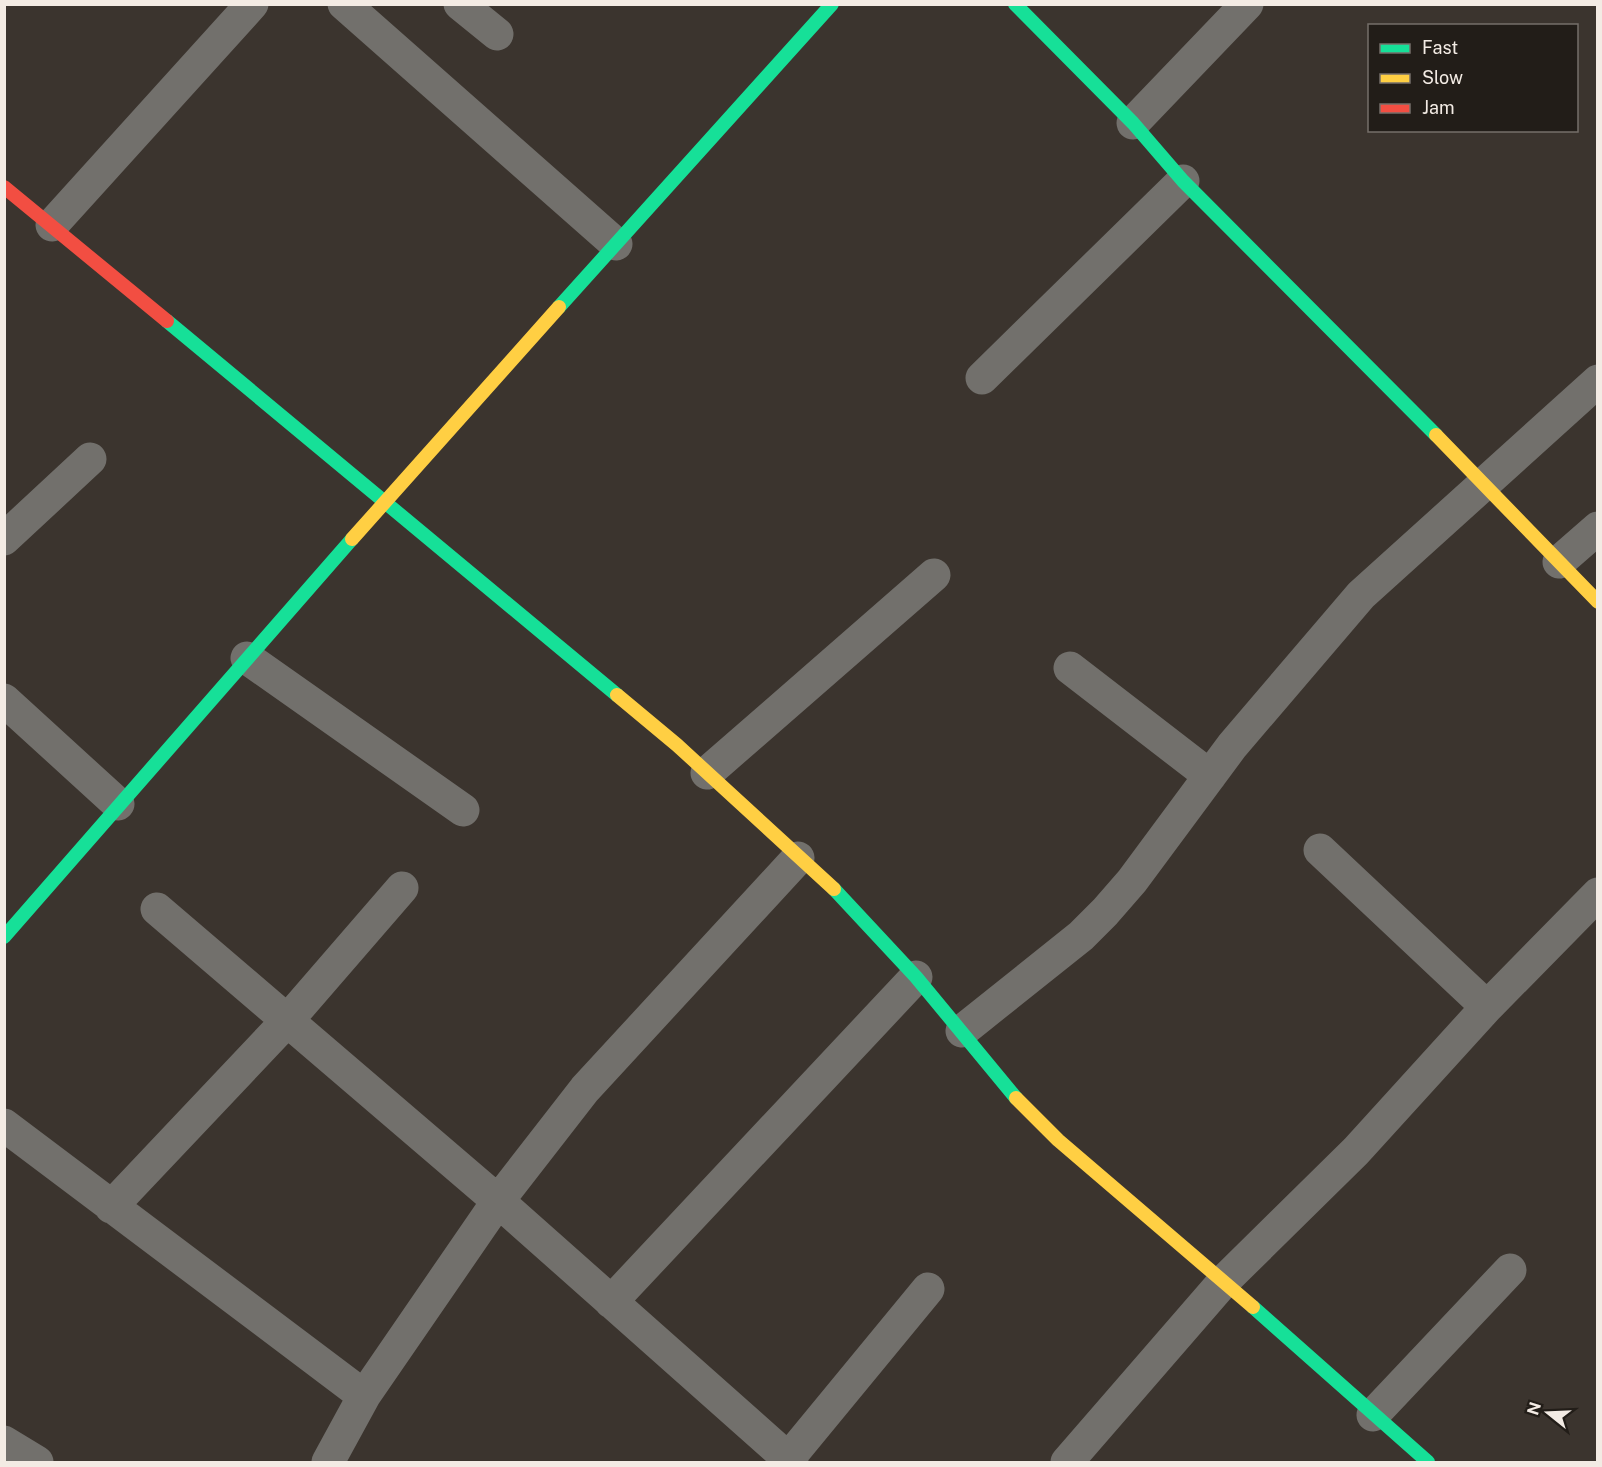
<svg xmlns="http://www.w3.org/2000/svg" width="1602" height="1467" viewBox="0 0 1602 1467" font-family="'Public Sans',sans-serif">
<rect width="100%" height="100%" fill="#3b342e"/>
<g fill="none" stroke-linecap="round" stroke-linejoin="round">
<path stroke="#72706c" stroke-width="33" d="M344,4L616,244
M460,4L497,34
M1133,123L1247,4
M52,225L252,4
M982,378L1183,181
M4,539L90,459
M1559,562L1598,528
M247,658L463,810
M1070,668L1210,776
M4,700L118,804
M707,773L934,575
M1320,850L1487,1007
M157,909L498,1201L792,1462
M962,1031L1081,936L1105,912L1132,881L1232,746L1361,595L1598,381
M4,1125L364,1396
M111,1207L286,1022L402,888
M611,1302L916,977
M1373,1415L1510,1270
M4,1442L37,1462
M788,1459L928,1289
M328,1462L364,1396L498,1201L585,1089L798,858
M1067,1462L1224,1281L1356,1151L1487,1007L1598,894"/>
<path stroke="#16e098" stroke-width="14" d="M1015,4L1133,123L1183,181L1436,435
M559,307L832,4
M167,321L617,695
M834,889L916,977L1016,1098
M4,937L352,539
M1253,1307L1428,1462"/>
<path stroke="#ffcf43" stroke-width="14" d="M1436,435L1598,602
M352,539L559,307
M617,695L677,745L834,889
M1016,1098L1058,1140L1253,1307"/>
<path stroke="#f24e42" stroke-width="14" d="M4,187L167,321"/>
</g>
<rect width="1602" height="1467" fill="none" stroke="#f3ebe4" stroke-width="12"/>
<rect x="1368" y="24" width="210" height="108" fill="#221d18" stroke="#766f6a" stroke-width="1.5"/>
<rect x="1380" y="44" width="30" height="9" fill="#16e098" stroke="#766f6a" stroke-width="1.5"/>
<text x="1422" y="54" font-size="18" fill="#f3ebe4">Fast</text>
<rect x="1380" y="74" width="30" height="9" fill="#ffcf43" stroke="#766f6a" stroke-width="1.5"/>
<text x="1422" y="84" font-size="18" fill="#f3ebe4">Slow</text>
<rect x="1380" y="104" width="30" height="9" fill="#f24e42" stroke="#766f6a" stroke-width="1.5"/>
<text x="1422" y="114" font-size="18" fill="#f3ebe4">Jam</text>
<g transform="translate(1548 1413) rotate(288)" stroke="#221d18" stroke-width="4.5" paint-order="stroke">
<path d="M0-4.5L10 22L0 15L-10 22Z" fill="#f3ebe4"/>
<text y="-9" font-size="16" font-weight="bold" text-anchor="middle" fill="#f3ebe4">N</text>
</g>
</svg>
